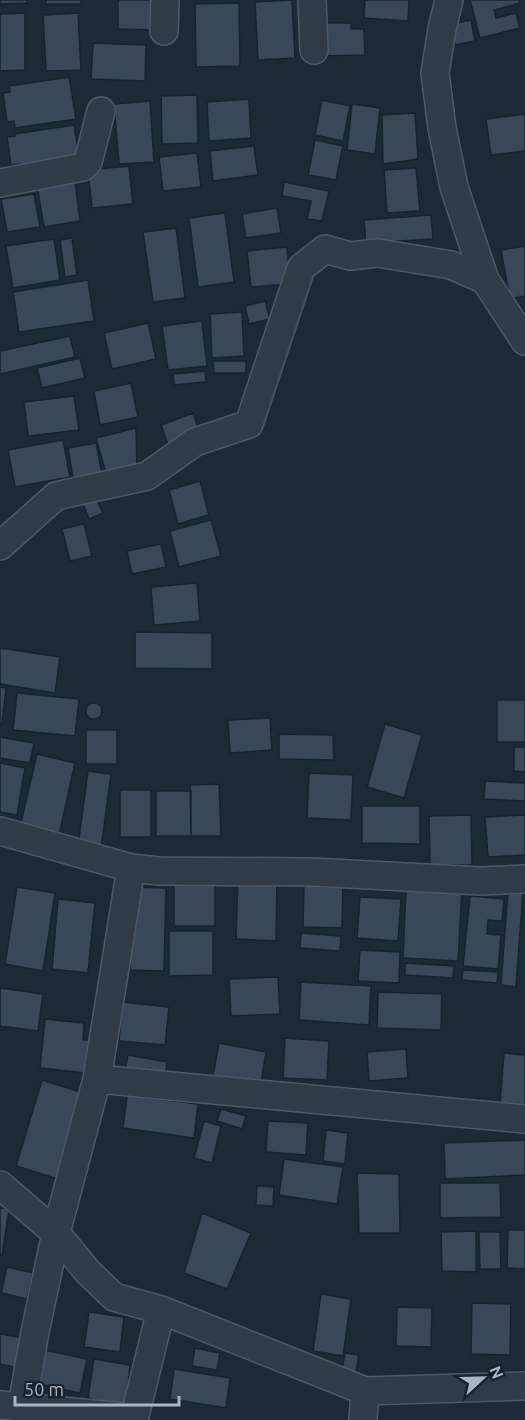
<svg xmlns="http://www.w3.org/2000/svg" width="525" height="1420" viewBox="0 0 525 1420" font-family="Ubuntu,sans-serif">
<rect width="100%" height="100%" fill="#1d2937"/>
<path fill="#394758" stroke="#18222e" stroke-width="1.5" d="M0,0H27V3L0,4Z
M46,0H81V4H46Z
M118,0H153L152,30L118,29Z
M292,0L295,58L258,60L255,2Z
M365,0H409L408,21L364,18Z
M470,0H519L520,3L494,10L496,18L516,13L520,28L480,38Z
M239,3L240,66L196,67L195,4Z
M25,13V70L0,71V14Z
M78,13L81,70L46,71L43,15Z
M471,20L475,41L455,45L451,24Z
M321,23H351V29H364L365,55L321,56Z
M93,43L146,45L145,81L91,79Z
M69,77L76,119L15,128L14,121L7,122L3,93L10,92L9,86Z
M197,95L198,143L162,144L161,96Z
M249,99L251,138L209,141L207,102Z
M322,100L350,106L343,141L315,135Z
M150,101L154,162L119,164L114,104Z
M352,104L380,108L375,154L347,150Z
M415,113L418,159L383,164L382,115Z
M525,114V151L491,155L486,119Z
M74,125L80,161L21,170L20,164L11,165L7,137L15,136V134Z
M315,140L343,146L336,180L308,175Z
M254,146L258,175L213,181L210,151Z
M197,153L201,187L163,191L159,157Z
M129,166L133,204L92,208L88,170Z
M416,168L420,211L387,213L384,170Z
M75,181L80,221L44,227L37,186Z
M284,182L329,191L322,221L307,219L311,201L282,196Z
M34,194L40,227L7,232L1,199Z
M277,208L281,233L246,238L242,214Z
M225,213L234,282L198,287L189,218Z
M431,215L433,239L366,243L364,220Z
M176,228L185,298L153,302L143,232Z
M72,238L77,275L65,277L60,240Z
M54,239L60,280L13,288L6,246Z
M525,246V296L510,299L501,250Z
M287,247L290,284L251,287L247,251Z
M88,280L94,321L19,332L13,292Z
M265,301L270,319L249,324L245,306Z
M242,312L244,356L212,358L210,314Z
M202,321L207,366L168,370L162,326Z
M148,323L156,359L112,369L104,333Z
M70,336L75,357L0,374V351Z
M80,358L85,378L42,388L37,368Z
M213,361H246V373H214Z
M205,371L206,382L174,385L173,374Z
M131,383L138,417L100,425L94,391Z
M74,396L79,430L28,436L24,402Z
M193,413L201,436L169,448L161,425Z
M136,428L137,469L107,477L96,438Z
M63,440L70,477L15,487L8,450Z
M96,443L103,478L74,484L68,448Z
M200,481L209,515L178,524L169,490Z
M96,498L103,513L89,519L83,504Z
M211,520L221,556L179,567L170,531Z
M84,524L92,556L70,561L62,529Z
M161,544L166,567L132,574L127,551Z
M197,583L200,621L154,625L151,587Z
M135,632L212,633V669L135,668Z
M0,648L60,657L55,693L0,684Z
M0,687L6,688L2,724H0Z
M17,693L79,699L75,736L13,730Z
M497,700H525V742H497Z
M86 711a8 8 0 1 1 16 0a8 8 0 1 1-16 0Z
M270,718L272,750L230,753L228,720Z
M385,724L422,735L404,798L367,787Z
M86,730H117V764H86Z
M279,734L333,735L334,760L279,759Z
M0,737L34,743L30,763L0,758Z
M514,747H525V772L514,771Z
M37,754L75,763L58,840L19,831Z
M0,763L25,768L17,815L0,812Z
M88,771L111,774L101,849L78,846Z
M309,773L353,775L351,820L307,818Z
M485,781L525,783V801L484,799Z
M219,784L221,836H191L190,785Z
M120,790H151V837H120Z
M156,791H191V836H156Z
M362,806H420V844L362,843Z
M471,815L472,865H430L429,816Z
M525,815V855L488,857L485,817Z
M238,875L277,877L276,941L236,939Z
M174,883H215V926H174Z
M304,886L343,887L342,928L303,927Z
M17,887L55,893L43,971L5,964Z
M132,887L166,888L164,971L130,970Z
M406,887L462,890L458,961L403,958Z
M508,891L523,892L516,987L501,985Z
M470,896L504,899L502,921L488,920L487,934L501,935L498,969L463,966Z
M360,897L401,899L398,941L357,938Z
M58,899L95,903L88,973L52,969Z
M169,931H213V975L169,976Z
M301,933L341,936L340,951L300,948Z
M360,950L400,952L399,983L358,981Z
M405,963L454,966L453,978L405,975Z
M463,970L498,972L497,983L462,980Z
M278,977L280,1014L231,1016L229,979Z
M301,982L371,986L369,1025L299,1020Z
M0,988L43,994L38,1031L0,1026Z
M378,992L442,994L441,1030L377,1028Z
M122,1002L169,1007L165,1045L119,1041Z
M45,1019L84,1023L83,1040H89L86,1073L40,1068Z
M285,1038L329,1041L327,1080L283,1078Z
M219,1043L266,1052L260,1089L212,1081Z
M406,1049L408,1078L369,1081L367,1052Z
M504,1053L525,1055V1106L500,1104Z
M128,1055L167,1062L164,1084L124,1076Z
M42,1080L84,1093L58,1179L16,1166Z
M127,1095L198,1104L194,1138L123,1128Z
M221,1109L246,1116L242,1129L217,1121Z
M204,1121L221,1126L212,1163L194,1158Z
M268,1121L308,1123L306,1155L266,1152Z
M326,1130L348,1133L345,1164L323,1161Z
M525,1140V1175L445,1179L444,1143Z
M284,1159L343,1167L337,1204L279,1195Z
M357,1173L399,1174L400,1233H359Z
M440,1183H500L501,1217L440,1218Z
M257,1186L274,1187L273,1206L256,1205Z
M0,1208L9,1209L2,1256L0,1255Z
M202,1213L251,1233L227,1289L184,1273Z
M508,1230H525V1269L507,1268Z
M476,1231V1272L442,1271L441,1232Z
M479,1232H500L501,1269H480Z
M7,1267L33,1273L27,1299L1,1293Z
M321,1294L351,1299L343,1356L313,1351Z
M472,1303L511,1304L510,1355L471,1354Z
M397,1307L432,1308L431,1347L396,1346Z
M89,1312L124,1317L120,1352L84,1347Z
M0,1334L29,1339L23,1369L0,1364Z
M195,1348L220,1353L217,1370L192,1366Z
M40,1349L87,1359L80,1393L34,1383Z
M345,1353L359,1355L355,1377L341,1374Z
M94,1359L130,1365L126,1409L88,1398Z
M174,1369L230,1378L226,1408L170,1399Z"/>
<g fill="none" stroke-linecap="round" stroke-linejoin="round">
<defs>
<path id="street" d="M312,0L314,50
M449,0L442,29L435,73L442,128L454,187L485,280L525,341
M164,31L165,0
M0,183L83,167L88,162L101,111
M0,546L56,496L147,476L195,442L249,424L301,268L325,249L350,256L378,253L451,265L485,280
M0,831L131,868L159,871L313,872L481,881L525,879
M97,1079L525,1119
M0,1185L56,1233L88,1272L114,1297L161,1310L365,1391L525,1386
M0,1405L134,1418
M22,1406L35,1332L56,1233L97,1079L131,868
M134,1420L161,1310
M363,1420L365,1391"/>
</defs>
<use href="#street" stroke="#4e5866" stroke-width="30"/>
<use href="#street" stroke="#313b48" stroke-width="27"/>
</g>
<g transform="translate(483 1378) rotate(68)" stroke="#17202c" stroke-width="4.5" paint-order="stroke">
<path d="M0-4.5L10 22L0 15L-10 22Z" fill="#aab5c5"/>
<text y="-9" font-size="16" font-weight="bold" text-anchor="middle" fill="#aab5c5">N</text>
</g>
<path d="M15 1396v9h164v-9" fill="none" stroke="#aab5c5" stroke-width="3"/>
<text x="24" y="1396" font-size="18" fill="#aab5c5" stroke="#17202c" stroke-width="4.5" paint-order="stroke">50 m</text>
</svg>
